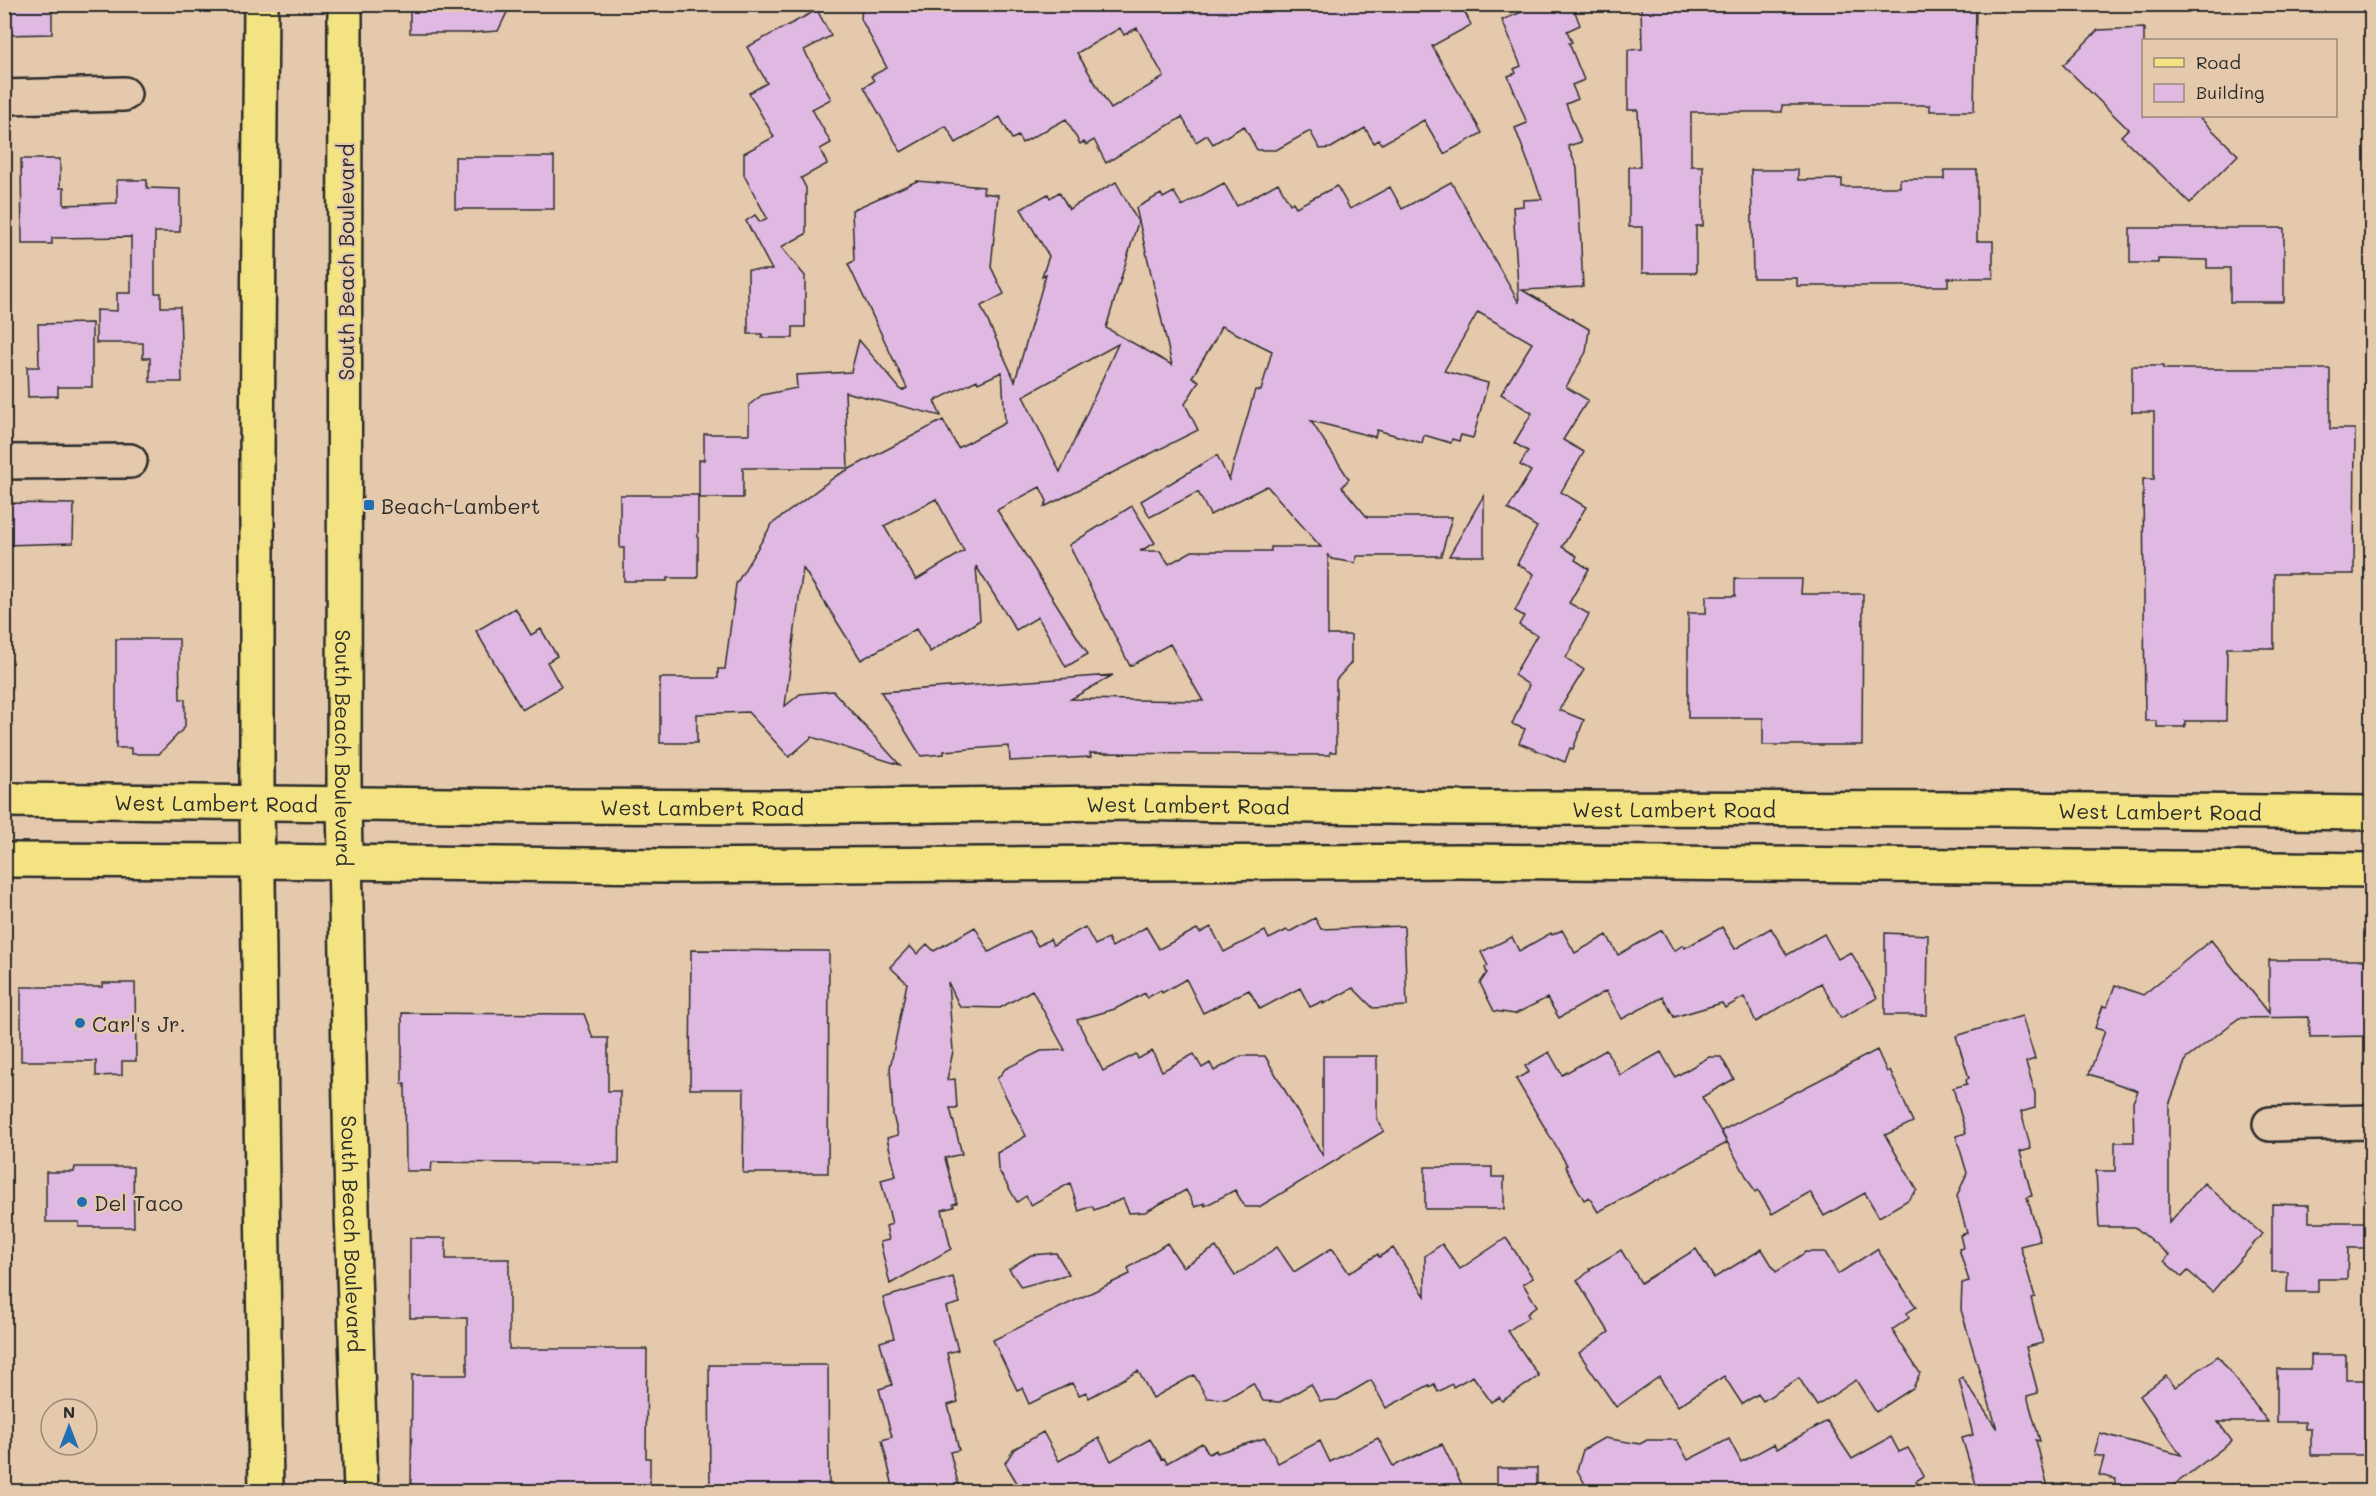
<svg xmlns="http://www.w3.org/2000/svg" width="2376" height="1496" viewBox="0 0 2376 1496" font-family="Mali,sans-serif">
<rect width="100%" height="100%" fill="#e5c9ac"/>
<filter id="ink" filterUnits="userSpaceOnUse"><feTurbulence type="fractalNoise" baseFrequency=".0167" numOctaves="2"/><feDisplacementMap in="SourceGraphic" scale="12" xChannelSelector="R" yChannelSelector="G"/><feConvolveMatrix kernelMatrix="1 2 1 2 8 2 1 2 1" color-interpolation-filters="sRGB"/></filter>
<g filter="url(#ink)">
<path fill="#dfb9e2" stroke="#2b2b2b" stroke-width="1.5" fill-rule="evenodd" d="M20,4H52V34L4,35V6Z
M410,4H511L498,31L470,33H410Z
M862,4H1461L1471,25L1432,46L1482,133L1444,154L1424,120L1382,144L1379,140L1374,143L1365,128L1331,148L1320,149L1310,131L1276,150H1257L1244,126L1213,144L1207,135L1196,142L1182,117L1106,163L1094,140L1086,145L1084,142L1080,144L1066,119L1022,143L1018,136L1012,139L1000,117L956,143L946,126L901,152L864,87L874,81L871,76L887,68L861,19ZM1120,28L1124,35L1137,28L1164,77L1111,109L1077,53Z
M1520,4H1572L1580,25L1567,31L1572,42L1569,43L1584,80L1572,85L1578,99L1566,104L1581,142L1568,146L1577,168L1583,287L1522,290L1589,329L1586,352L1566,387L1588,400L1563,440L1584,452L1561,492L1586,507L1562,547L1577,556L1575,560L1589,569L1569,603L1589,614L1566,658L1584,670L1559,710L1584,720L1573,749L1570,748L1565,762L1519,743L1525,729L1512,724L1529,685L1514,675L1537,635L1519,625L1524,616L1515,611L1534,574L1517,564L1537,527L1508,509L1531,471L1520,465L1528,451L1514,443L1532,413L1501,394L1532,343L1478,312L1444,371L1488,383L1473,438L1461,435L1459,441L1452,439L1451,443L1424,435L1422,443L1377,430L1375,437L1311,421L1349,479L1342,487L1367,517H1452L1441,556H1357L1355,563L1332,559L1328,555V635H1351V663L1336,680V752H1330V755L1090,753L1091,757L1010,761L1009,746L944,751V754L921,756L881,692L1113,675L1071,699L1203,701L1170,644L1130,666L1069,545L1132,506L1155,543L1140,551H1160L1169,564L1192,551H1271V547H1321L1267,486L1210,515L1198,492L1150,517L1141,501L1217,455L1229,480L1255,390L1261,391L1272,351L1221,326L1215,340L1192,377L1199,381L1185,404L1198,430L1044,507L1047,501L1040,487L997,510L1088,654L1066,667L1038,617L1016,630L976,566L980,620L930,652L916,629L861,660L803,568L785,706L800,694L833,691L900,765L812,737L789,757L748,712L697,714V743H660V678H718V669H725L736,584L772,524L836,476L943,420L958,448L1005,423L1002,372L978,383L977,380L934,401L941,416L845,392L848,468H743V498H699V460H704V434H749V405L762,395L797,388L796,375L851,372L859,340L902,391L907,388L848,264L854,261L852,210L917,181L984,187L983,193L998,195L991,267L1004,294L981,306L1015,381L1046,274L1042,276L1049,256L1021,209L1048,194L1050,198L1059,192L1069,209L1116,182L1138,222L1106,328L1172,365L1136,208L1161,194L1163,198L1174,192L1182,206L1224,183L1237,206L1278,183L1290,204L1293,202L1296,207L1337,186L1350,209L1390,187L1402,209L1451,182L1519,303L1513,207L1523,206V200L1542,199L1515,128L1527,123L1508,76L1516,73L1514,69L1521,66L1502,20L1522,12ZM1118,344L1081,426L1060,472L1023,396ZM936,499L964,551L916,580L884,526Z
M1641,4H1696V7H1780V4L1976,6L1974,111H1930V105H1782V112H1691V166H1703V226H1696V273H1642V227H1629V167H1640L1638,110H1628V50L1642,49Z
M817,10L831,36L804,50L831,99L812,109L831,143L820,149L827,164L801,178L806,188V234L781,247L805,276V327H793V338H762V334H748V270H772L746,221L755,215L760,222L767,218L744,175V153L774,137L749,93L767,83L747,47Z
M2144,28V116H2198L2238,155L2190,203L2121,136L2128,129L2063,65L2098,30Z
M455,157H554V209H455Z
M21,159H60V188H64V205L117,203V180H147V188L180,189V232H155V293H161V307H180L182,382H150V358H143V343H96V310L117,311V293H131V237L52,238V244H22Z
M1751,170H1798V180L1842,179V187H1900V179H1944V170H1977V241H1993V278H1948V286H1797V278H1753Z
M2130,228H2284V302H2230V268H2207V260L2158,259V263H2130Z
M92,323V387H58V396L28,397L27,367H39L38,324Z
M2132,366H2163V369H2330V429H2355L2354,574H2274V648H2227L2226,721H2185V727H2157V721H2145L2143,479H2154V412H2132Z
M620,495H698V578H667V581H624V548H620Z
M1484,495V556H1449Z
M4,503L74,504L73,543L4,545Z
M1735,579H1802L1801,594H1863L1862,745H1763V718H1688V613H1706V596H1735Z
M515,608L531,635L541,629L557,656L547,662L561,687L522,710L476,631Z
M116,639H179L180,699H185V727L159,754H131V748H116Z
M1315,918L1321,929L1404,926L1407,1006L1373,1008L1353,988L1323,1004V1001L1310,1007L1300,988L1260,1009L1249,990L1203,1013L1186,979L1162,993L1161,990L1147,998L1145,993L1115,1009L1077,1020L1103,1071L1136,1054L1138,1059L1152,1051L1162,1071L1194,1054L1202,1068L1210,1063L1214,1071L1241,1056H1265L1323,1156V1056H1377V1119L1384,1131L1259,1207H1245L1235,1190L1205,1206L1204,1203L1195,1207L1186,1190L1145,1212L1129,1213L1123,1199L1094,1210L1092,1206L1079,1211L1070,1183L1031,1205L1026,1196L1017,1202L998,1169L997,1153L1026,1136L997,1079L1005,1069L1041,1051L1065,1050L1032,990L1000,1008L960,1007L948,982L953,1051L947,1080L955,1079L957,1108H950L962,1154L945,1158L957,1203L953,1204L954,1207L942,1210L951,1249L890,1284L880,1242L889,1240L886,1226L892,1224L881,1180L896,1176L887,1138L898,1135L893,1115L890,1068L907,983L890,967L910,946L917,954L927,944L934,951L975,927L989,952L1029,931L1038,946L1050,939L1053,945L1085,927L1095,945L1108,938L1112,947L1146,927L1159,949L1197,929L1200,933L1211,927L1224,952L1265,931L1269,939L1287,930L1289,932Z
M1722,927L1735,949L1771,928L1787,955L1824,934L1838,959L1851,952L1877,998L1841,1018L1821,983L1756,1022L1744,997L1725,1008L1722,1003L1674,1017L1663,997L1622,1019L1606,991L1559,1018L1547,998L1515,1014L1494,1011L1480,983L1487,973L1485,968L1488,966L1481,952L1512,937L1519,951L1551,933L1552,935L1562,930L1575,953L1607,935L1618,955L1662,930L1674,951L1683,945L1685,948Z
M1885,933L1928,935L1927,1015H1885Z
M2211,940L2269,1013V960H2372V1036L2310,1037L2309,1017L2239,1018L2186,1059L2169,1105V1223L2204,1183L2262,1234L2212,1292L2188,1271L2182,1277L2164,1261L2169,1255L2135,1227H2099L2096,1171H2115V1142H2134L2133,1102L2138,1091L2089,1074L2105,1031L2095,1028L2103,1006L2107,1007L2115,985L2143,995Z
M691,950L829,951L828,1173H743L744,1089H690Z
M103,983H135L136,1061H122V1075L96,1076V1061H21V987H103Z
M402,1013L584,1014L593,1038H608V1091H620L619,1164L432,1162L431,1171H406L405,1084H402Z
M2022,1016L2035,1059L2026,1062L2035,1093V1108L2021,1112L2031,1149L2020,1152L2032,1196L2027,1197L2040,1241L2020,1246L2035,1297L2031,1298L2043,1343L2026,1347L2038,1393L2027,1396L2040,1441L2036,1440L2049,1491H1978L1962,1438L1973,1435L1959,1379L1962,1377L1997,1429L1961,1310L1962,1283L1969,1281L1959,1249L1963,1248L1960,1235L1967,1233L1957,1196L1967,1173L1956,1136L1966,1133L1953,1088L1967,1084L1966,1079L1969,1078L1956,1036Z
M1606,1050L1620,1075L1661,1052L1675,1077L1709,1057H1721L1734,1079L1702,1097L1727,1143L1598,1212L1589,1197L1584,1200L1565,1166L1567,1165L1516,1079L1529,1072L1525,1066L1549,1052L1562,1075Z
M1877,1050L1887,1072L1890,1070L1913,1122L1885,1135L1917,1190L1908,1200L1879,1217L1865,1193L1824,1216L1810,1192L1772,1214L1758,1190L1755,1192L1721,1131Z
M75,1167H133L134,1227H79V1222H46V1172H74Z
M1425,1167H1492V1177H1504V1209H1425Z
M2272,1204L2309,1205V1222H2372V1248H2348L2347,1279H2318V1292H2287L2288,1272H2272Z
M410,1238H446V1259H509V1349H647L646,1458H650V1491H411L412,1375H467V1318H410Z
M1506,1238L1533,1278L1523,1284L1537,1306L1527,1314L1529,1317L1508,1331L1539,1376L1502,1401L1499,1397L1491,1402L1473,1376L1453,1387L1452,1384L1438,1392L1434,1384L1430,1387L1429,1385L1386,1408L1371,1380L1337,1400L1320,1401L1311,1384L1280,1402L1263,1401L1253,1383L1226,1399L1207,1398L1194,1375L1153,1398L1138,1371L1089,1398L1086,1392L1079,1395L1072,1383L1029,1404L1022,1388L1017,1390L993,1340L1130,1274L1128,1268L1167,1243L1183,1267L1216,1247L1235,1276L1277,1247L1294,1272L1332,1248L1349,1273L1378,1254L1379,1257L1393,1248L1425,1296V1256L1442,1244L1460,1269Z
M1696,1249L1714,1278L1762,1249L1776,1272L1806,1252H1825L1838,1274L1877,1249L1916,1307L1907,1313L1909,1318L1892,1330L1920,1373L1913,1388L1876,1412L1856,1380L1817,1406L1799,1378L1763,1401L1758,1394L1742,1404L1724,1376L1678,1406L1659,1377L1616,1407L1579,1353L1609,1332L1577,1280L1590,1271L1589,1269L1621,1250L1641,1283Z
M1056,1253L1069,1274L1021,1287L1009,1269L1031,1255Z
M953,1277L960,1303L946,1307L958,1350L947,1353L958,1402L948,1405L959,1450L950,1452L960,1491H894L882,1440L892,1437L879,1389L892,1385L880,1342L894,1338L883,1298Z
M2311,1355H2346V1380H2372V1455H2311V1429H2305V1422H2277V1369H2311Z
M2218,1356L2268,1422H2218L2232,1441L2166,1491H2112L2116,1479L2099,1475L2104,1457L2094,1455L2100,1433L2181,1455L2140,1396L2166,1376L2175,1387Z
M709,1365H828L829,1491H710Z
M1827,1421L1852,1459L1891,1437L1899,1452L1908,1448L1924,1476L1916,1481L1922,1491H1589L1577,1470L1583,1450L1604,1438L1640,1444L1647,1440H1677L1688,1460L1729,1439L1741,1462L1774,1444L1777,1449Z
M1043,1432L1059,1461L1099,1438L1111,1461L1150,1439L1162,1459L1164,1458L1167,1463L1202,1443L1209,1454L1216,1450L1217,1453L1265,1438L1278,1463L1320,1441L1330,1462L1378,1438L1393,1466L1442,1444L1465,1491H1022L1005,1463L1014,1449Z
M1497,1468H1537V1491H1497Z"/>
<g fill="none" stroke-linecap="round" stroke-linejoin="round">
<defs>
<path id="minor" d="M4,97L124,94
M4,462L130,461
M2270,1124L2372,1122"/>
<g id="major">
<path d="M261,4L257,455V802L266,1492"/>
<path id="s1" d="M345,4L344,803L352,1210L361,1492"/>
<path id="s2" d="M4,800L549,806L778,807L1113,803L1458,808L2012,809L2372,813"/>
<path d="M4,860L258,861L666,866L1461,861L2372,870"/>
</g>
</defs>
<use href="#minor" stroke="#2b2b2b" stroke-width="38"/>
<use href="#major" stroke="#2b2b2b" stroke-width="38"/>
<use href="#minor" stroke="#e5c9ac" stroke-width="33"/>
<use href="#major" stroke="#f4e382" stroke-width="33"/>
</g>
</g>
<g fill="#1f6fb2" stroke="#e5c9ac" stroke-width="2">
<rect x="363" y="499" width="12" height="12" rx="3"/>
<circle cx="80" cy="1023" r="6"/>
<circle cx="82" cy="1202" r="6"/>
</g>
<g text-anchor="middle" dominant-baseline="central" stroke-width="4.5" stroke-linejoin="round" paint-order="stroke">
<g font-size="21" fill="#2b2b2b" stroke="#e5c9ac">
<text transform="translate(345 262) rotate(-90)">South Beach Boulevard</text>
<text stroke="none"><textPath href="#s1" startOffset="744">South Beach Boulevard</textPath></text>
<text stroke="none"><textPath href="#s2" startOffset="212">West Lambert Road</textPath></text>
<text stroke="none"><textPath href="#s2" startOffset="1184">West Lambert Road</textPath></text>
<text stroke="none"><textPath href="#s2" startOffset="698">West Lambert Road</textPath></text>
<text stroke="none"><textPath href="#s2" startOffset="1670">West Lambert Road</textPath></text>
<text stroke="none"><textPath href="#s2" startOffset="2156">West Lambert Road</textPath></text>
<text stroke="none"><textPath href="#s1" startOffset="1230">South Beach Boulevard</textPath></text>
</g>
<g font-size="21" fill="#2b2b2b" stroke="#e5c9ac" text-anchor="start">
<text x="381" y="505">Beach-Lambert</text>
<text x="92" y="1023">Carl's Jr.</text>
<text x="94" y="1202">Del Taco</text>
</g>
</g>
<rect width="2376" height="1496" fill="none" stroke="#e5c9ac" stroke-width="24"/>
<rect x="12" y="12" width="2352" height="1472" fill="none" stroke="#2b2b2b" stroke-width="2" filter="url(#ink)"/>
<rect x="2142" y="39" width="195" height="78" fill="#e5c9ac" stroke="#9b8a78" stroke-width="1.5"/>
<rect x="2154" y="58" width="30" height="9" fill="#f4e382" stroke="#9b8a78" stroke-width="1.5"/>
<text x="2196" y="69" font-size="18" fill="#2b2b2b">Road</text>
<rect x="2154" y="84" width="30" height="18" fill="#dfb9e2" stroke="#9b8a78" stroke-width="1.5"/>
<text x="2196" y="99" font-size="18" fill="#2b2b2b">Building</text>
<g transform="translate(69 1427)"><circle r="28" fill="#e5c9ac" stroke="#9b8a78" stroke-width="1.5"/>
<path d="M0-4.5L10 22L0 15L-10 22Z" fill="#1f6fb2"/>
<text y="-9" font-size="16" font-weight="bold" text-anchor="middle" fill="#2b2b2b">N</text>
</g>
</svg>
